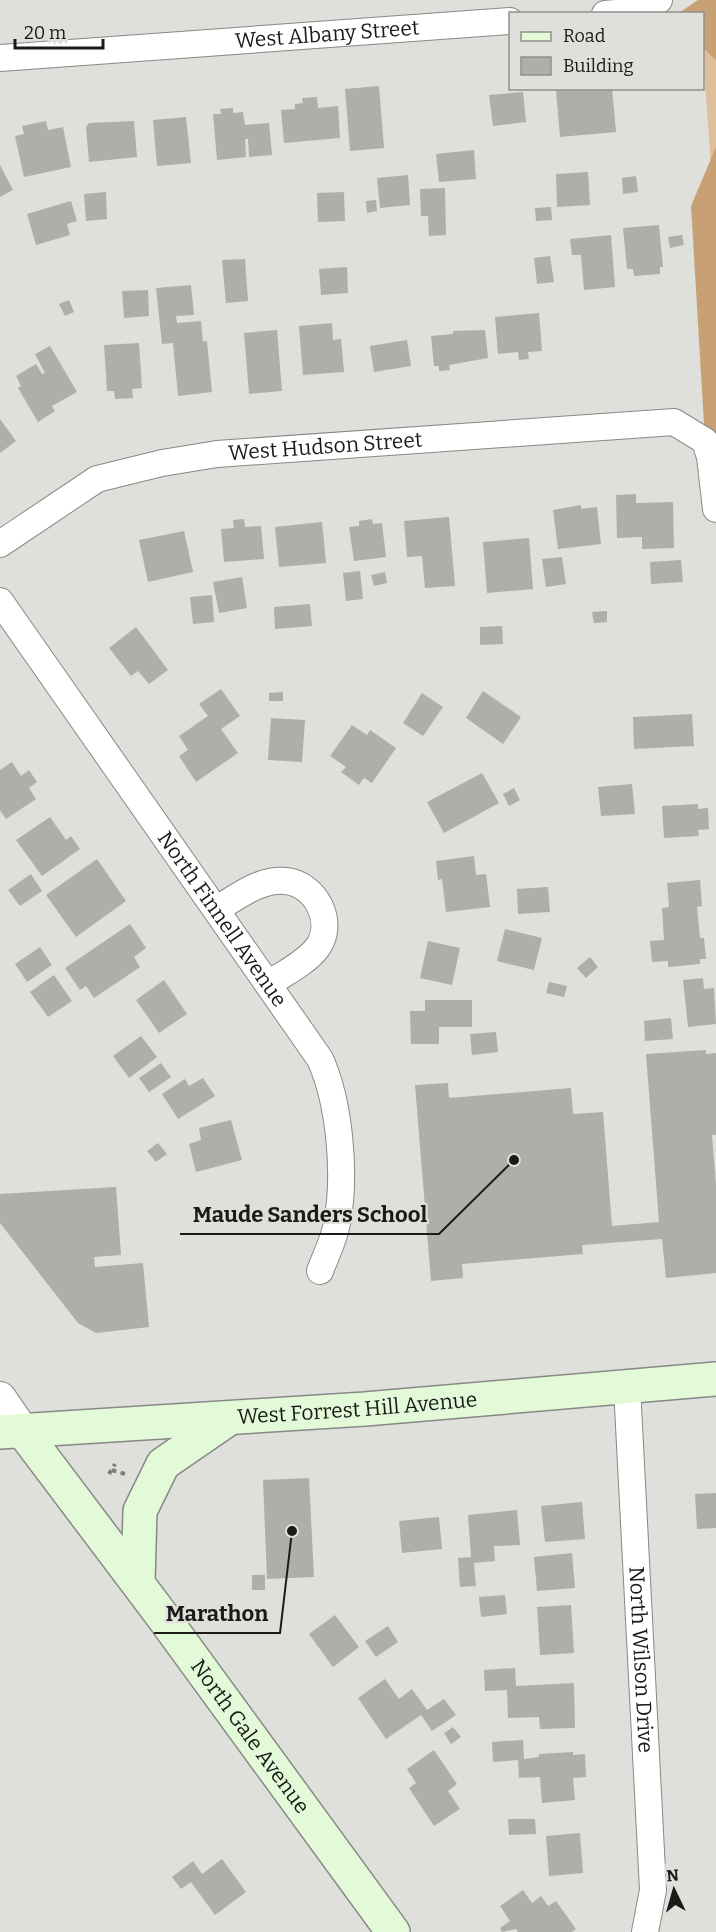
<svg xmlns="http://www.w3.org/2000/svg" width="716" height="1932" viewBox="0 0 716 1932" font-family="Bitter,serif">
<rect width="100%" height="100%" fill="#dfdfdb"/>
<path fill="#ddbf9b" d="M716,0V236L703,54L702,14Z"/>
<path fill="#c7a174" d="M698,0H716V60L703,48L702,14L679,13Z
M716,147V498L705,441L691,206Z"/>
<path fill="#afaeaa" d="M379,86L384,148L350,151L345,89Z
M612,88L616,132L560,137L556,90Z
M523,92L526,122L493,126L489,95Z
M317,97L318,108L338,106L340,138L284,143L281,110L295,109V104L303,103L302,98Z
M233,108V113L243,112L245,125L269,123L272,155L249,157L248,139H245L246,157L217,160L213,114H221L220,109Z
M186,117L191,163L157,166L153,120Z
M46,121L48,130L63,127L71,167L24,177L15,136L24,134L22,126Z
M134,121L137,157L89,162L86,127L89,123Z
M474,150L476,179L439,182L436,154Z
M0,165L13,190L0,197Z
M588,172L590,205L557,207L556,174Z
M408,175L410,205L380,208L377,178Z
M636,176L638,192L623,194L622,178Z
M445,188L446,235L429,236L428,216H421L420,189Z
M106,192L107,219L86,221L84,194Z
M344,192L345,221L318,222L317,193Z
M376,200L377,211L367,213L366,201Z
M71,201L77,221L67,224L70,235L36,245L27,214Z
M551,207L552,220L536,221L535,208Z
M659,225L663,267H660V274L634,276L633,269H627L623,228Z
M611,235L615,287L584,290L581,255H572L570,239Z
M682,235L684,245L670,248L668,237Z
M550,256L554,282L537,284L534,258Z
M245,259L248,301L226,303L222,260Z
M347,267L348,293L321,295L319,269Z
M191,285L194,315L176,316L177,323L201,321L203,342L207,341L212,392L178,396L173,343L162,344L156,288Z
M148,290L149,316L124,318L122,291Z
M69,300L74,312L65,316L59,304Z
M539,313L542,351L528,352L529,359L519,360L518,352L498,354L495,317Z
M332,323L333,340L341,339L344,372L303,375L299,326Z
M277,330L282,391L249,394L244,333Z
M485,330L488,358L449,365L450,370L439,371V366H434L431,336L453,334V331Z
M407,340L411,366L374,372L370,346Z
M139,343L142,388L132,389L133,398L115,399L114,391H107L104,345Z
M50,346L77,392L52,406L55,411L38,422L18,388L21,386L16,376L36,364L42,374L45,373L35,354Z
M0,419L16,441L0,453Z
M636,494V503L673,502L674,548L642,549V537L617,538L616,495Z
M581,505V509L597,507L601,544L558,549L553,510Z
M449,517L455,586L425,588L422,556L407,557L404,521Z
M244,519L245,527L261,526L264,559L224,562L221,529L234,528L233,520Z
M372,519L373,524L382,523L386,557L354,561L349,527L359,526V521Z
M322,522L326,563L279,567L275,527Z
M184,531L193,572L148,582L139,540Z
M529,538L533,589L487,593L483,542Z
M562,557L566,584L546,587L542,559Z
M681,560L683,582L651,584L650,562Z
M360,571L363,599L346,601L343,573Z
M385,572L387,583L374,586L371,575Z
M242,577L247,608L219,613L213,582Z
M212,595L214,622L193,624L190,597Z
M310,604L312,626L275,629L274,607Z
M607,611V622L594,623L592,612Z
M502,626L503,644L480,645V627Z
M136,627L168,670L149,684L138,671L131,676L109,648Z
M221,689L240,716L221,729L238,753L196,782L179,756L188,750L179,736L208,716L199,704Z
M483,691L521,717L503,744L466,718Z
M283,692V701H269V693Z
M422,693L443,707L423,736L403,723Z
M692,714L694,746L634,749L633,717Z
M271,718L305,720L302,762L268,760Z
M352,725L367,735L370,730L396,748L372,783L364,778L359,785L341,772L346,767L330,756Z
M12,762L21,776L29,770L37,782L29,788L36,799L6,819L0,810V770Z
M482,773L499,803L444,833L427,802Z
M632,784L635,814L601,816L598,787Z
M514,788L520,800L509,806L503,794Z
M698,804V809L708,808L709,829L698,830L699,836L664,838L662,806Z
M50,817L66,840L71,836L80,849L42,876L16,840Z
M474,856L476,875L486,874L490,907L446,912L442,879L438,880L436,861Z
M97,859L126,901L76,937L46,895Z
M31,874L42,891L20,906L8,890Z
M700,880L702,906L697,907L700,938H704L706,959H700V964L668,967V961L652,962L650,941L664,940L662,908L669,907L667,883Z
M548,887L550,912L518,914L517,889Z
M130,924L146,948L134,957L140,967L94,998L86,986L80,990L65,968Z
M505,929L542,938L534,970L497,961Z
M428,941L460,948L452,985L420,978Z
M40,947L52,965L27,982L15,964Z
M590,957L598,967L586,978L577,968Z
M54,975L72,1001L48,1017L30,992Z
M703,978L704,989L714,988L716,1024L688,1027L683,980Z
M164,980L187,1014L159,1033L136,1000Z
M549,982L567,986L564,997L546,993Z
M425,1000H472V1027H439V1044H411L410,1011H425Z
M671,1018L673,1039L645,1041L644,1021Z
M496,1032L498,1052L472,1055L470,1034Z
M141,1036L157,1057L129,1078L113,1056Z
M706,1050V1054L716,1053V1135H712L716,1184V1273L666,1278L662,1239L582,1245L583,1254L462,1264L463,1278L431,1281L415,1085L448,1083L449,1098L571,1088L573,1114L603,1112L612,1226L659,1222L646,1054Z
M161,1063L171,1077L149,1092L139,1078Z
M203,1078L215,1096L178,1119L162,1094L185,1079L189,1086Z
M231,1120L242,1160L196,1172L189,1144L201,1140L199,1128Z
M158,1143L167,1154L156,1162L147,1151Z
M116,1187L121,1255L94,1257L95,1267L143,1263L149,1327L96,1333L78,1323L0,1223V1194Z
M309,1478L314,1577L267,1579L263,1480Z
M716,1493V1528L697,1529L695,1494Z
M582,1502L585,1539L545,1542L541,1506Z
M517,1510L520,1545L494,1546L495,1561L474,1563L476,1586L460,1587L458,1558L471,1557L468,1515Z
M439,1517L442,1549L402,1553L399,1521Z
M572,1553L575,1588L537,1591L534,1557Z
M252,1575H265V1590H252Z
M505,1595L507,1614L481,1617L479,1597Z
M571,1605L574,1653L540,1655L537,1607Z
M335,1615L359,1647L333,1667L309,1634Z
M388,1626L398,1642L376,1657L365,1641Z
M515,1668L516,1686L574,1683L575,1728L540,1729L539,1717L508,1718L507,1690L485,1691L484,1670Z
M385,1679L399,1699L412,1689L427,1710L444,1699L456,1715L432,1731L421,1715L386,1739L358,1698Z
M453,1727L461,1737L451,1744L444,1733Z
M523,1740L524,1759L539,1757V1754L573,1752V1755L585,1754L586,1777L573,1778L575,1800L542,1803L540,1777L519,1778L518,1760L493,1762L492,1742Z
M434,1750L457,1784L448,1791L460,1809L434,1826L409,1788L416,1783L407,1769Z
M508,1819H535L536,1834L509,1835Z
M580,1833L583,1873L549,1876L546,1836Z
M222,1859L246,1892L215,1915L191,1882L181,1889L172,1877L193,1861L202,1874Z
M523,1890L532,1903L541,1896L548,1906L556,1901L576,1929L572,1932H518L516,1929L502,1932L500,1928L510,1921L500,1906Z"/>
<g fill="none" stroke-linecap="round" stroke-linejoin="round">
<defs>
<g id="minor">
<path d="M605,14L638,11L659,0"/>
<path id="s1" d="M0,58L510,21"/>
<path id="s2" d="M0,544L97,479L162,463L217,454L674,422L705,441L710,457L716,509"/>
<path id="s3" d="M0,601L320,1059C340,1103 346,1175 337,1223C334,1240 326,1255 320,1271"/>
<path d="M217,909C237,897 261,878 286,881C316,884 336,923 317,948C306,963 283,974 268,984"/>
<path id="s4" d="M627,1387L653,1890L645,1932"/>
</g>
<path id="tertiary" d="M0,1398L22,1430"/>
<g id="secondary">
<path id="s5" d="M22,1430L160,1613L393,1932"/>
<path id="s6" d="M0,1432L365,1409L716,1379"/>
<path d="M138,1582L140,1511L163,1464L230,1418"/>
</g>
</defs>
<use href="#minor" stroke="#888885" stroke-width="28"/>
<use href="#tertiary" stroke="#888885" stroke-width="34"/>
<use href="#secondary" stroke="#888885" stroke-width="36"/>
<path stroke="#7d7d7a" stroke-width="4" stroke-dasharray="4.5 4.5" stroke-linecap="butt" d="M112,1470L125,1474
M109,1474L115,1464"/>
<use href="#minor" stroke="#fff" stroke-width="26"/>
<use href="#tertiary" stroke="#fff" stroke-width="32"/>
<use href="#secondary" stroke="#e2fad8" stroke-width="33"/>
</g>
<g text-anchor="middle" dominant-baseline="central" stroke-width="4.5" stroke-linejoin="round" paint-order="stroke">
<g font-size="21" fill="#1a1a19" stroke="#dfdfdb">
<text stroke="none"><textPath href="#s1" startOffset="328">West Albany Street</textPath></text>
<text stroke="none"><textPath href="#s2" startOffset="348">West Hudson Street</textPath></text>
<text stroke="none"><textPath href="#s3" startOffset="388">North Finnell Avenue</textPath></text>
<text stroke="none"><textPath href="#s6" startOffset="358">West Forrest Hill Avenue</textPath></text>
<text stroke="none"><textPath href="#s4" startOffset="273">North Wilson Drive</textPath></text>
<text stroke="none"><textPath href="#s5" startOffset="382">North Gale Avenue</textPath></text>
</g>
</g>
<path fill="none" stroke="#1a1a19" stroke-width="2" d="M514 1160L439 1234H180M292 1531L280 1633H154"/>
<g fill="#1a1a19" stroke="#dfdfdb" stroke-width="2">
<circle cx="514" cy="1160" r="6"/>
<circle cx="292" cy="1531" r="6"/>
</g>
<g font-size="22" text-anchor="middle" font-weight="bold" fill="#1a1a19" stroke="#dfdfdb" stroke-width="4.5" stroke-linejoin="round" paint-order="stroke">
<text x="310" y="1222">Maude Sanders School</text>
<text x="217" y="1621">Marathon</text>
</g>
<rect x="509" y="12" width="195" height="78" fill="#dfdfdb" stroke="#90908d" stroke-width="1.5"/>
<rect x="521" y="32" width="30" height="9" fill="#e2fad8" stroke="#90908d" stroke-width="1.5"/>
<text x="563" y="42" font-size="18" fill="#1a1a19">Road</text>
<rect x="521" y="57" width="30" height="18" fill="#afaeaa" stroke="#90908d" stroke-width="1.5"/>
<text x="563" y="72" font-size="18" fill="#1a1a19">Building</text>
<g transform="translate(674 1890) rotate(355)" stroke="#dfdfdb" stroke-width="4.5" paint-order="stroke">
<path d="M0-4.5L10 22L0 15L-10 22Z" fill="#1a1a19"/>
<text y="-9" font-size="16" font-weight="bold" text-anchor="middle" fill="#1a1a19">N</text>
</g>
<path d="M15 39v9h88v-9" fill="none" stroke="#1a1a19" stroke-width="3"/>
<text x="24" y="39" font-size="18" fill="#1a1a19" stroke="#dfdfdb" stroke-width="4.5" paint-order="stroke">20 m</text>
</svg>
